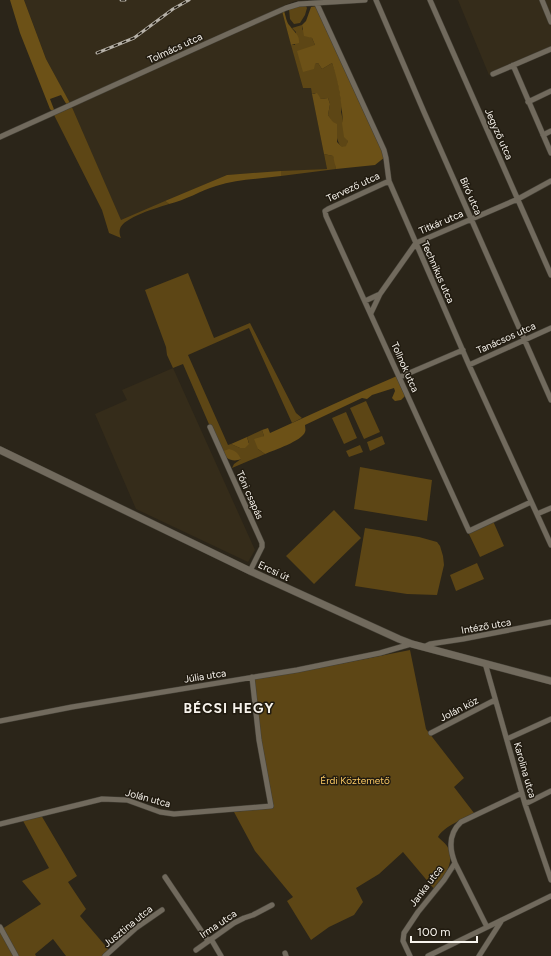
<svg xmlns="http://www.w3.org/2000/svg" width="551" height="956" viewBox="0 0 551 956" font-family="Figtree,sans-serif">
<rect width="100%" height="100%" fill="#2b2519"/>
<path fill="#352c1a" d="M24,0H302L295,1L281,7L303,88L311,87L327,169L227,175L121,221L73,110L46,59Z
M458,0H551V48L489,75Z
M173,368L255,550L248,562L136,509L95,414L127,400L122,390Z"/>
<path fill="#5d4615" d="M299,6H306L307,8L305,15L300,23L294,24L290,19L289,9Z
M302,25V29L308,36L312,38L315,45V64L318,63L322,69L332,63L337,76L342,106L341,112L348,141L347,146L342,148C334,138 337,127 328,115L330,104L328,98L321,99L315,93L312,94L311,88H303L291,45H295L296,32L292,28Z
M71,105L121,220L165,201L169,204C159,207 122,218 120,229C119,232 120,236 121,238L109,233L102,210L54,115Z
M324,154L333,156L335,161L336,169L281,176V171L327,169Z
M188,273L214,338L250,323L296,413L302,418L292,423L249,328L188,355L228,445L231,444L240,448L249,443L247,437L262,430L264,436L261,438L258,449L265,454L232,468L234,464L241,459L221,452L183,364L173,368L167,355L166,347L145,290Z
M366,401L380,432L364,439L350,408Z
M346,412L357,438L344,444L332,418Z
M382,436L385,444L370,451L367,442Z
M360,445L363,452L349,457L346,451Z
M360,467L432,480L427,521L354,509Z
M334,510L361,538L314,584L286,556Z
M493,521L504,546L480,557L468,532Z
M365,528L419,537L437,542L440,546L443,556L444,565L437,595L407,594L355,586Z
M477,563L484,579L456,591L450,575Z
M410,650L426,729L464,778L454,787L474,813C463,820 445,825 438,837C441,840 445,843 447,846C457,860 443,879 435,890L403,852L379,874L356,888L363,902L354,915L329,927L311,940L287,901L293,897L255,851L234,812L272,807L262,747L253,679L329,666Z
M41,815L77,876L68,882L86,909L80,916L109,950L103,956H66L53,939L35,954L36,956H0V927L2,929L41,904L22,881L49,868L22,819Z"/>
<path fill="#6c5117" d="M10,0H24L46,59L71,105L68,107L61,95L50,99L55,112L54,113L50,109L20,33Z
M317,6L385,157L375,165L336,169L333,156L324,154L312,94L317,93L321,99L328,98L330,104L328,115L333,122L337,124V142L342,147L346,146L348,141L344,137L342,123L343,121C341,101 339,82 332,63L322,69L318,63L315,64L314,69L303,72L297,51L315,45L312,38L304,36L302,25L306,21L311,7Z
M282,11H284C286,16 286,22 290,26C294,32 300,35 299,43L291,45Z
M281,171V176C260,179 237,179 216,186C200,191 186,200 169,204L165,201L227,175Z
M397,376L406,395L401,400L395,401L392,398L395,391L394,388L372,395L367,399L362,398L305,425C305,427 306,430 305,432C302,441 274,450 265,454L258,449L254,439L264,436L262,430L268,428L270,433L367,389Z
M247,437L249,444L245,448H240L231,444Z
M229,449C236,451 238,453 241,459C232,463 226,458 221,452Z"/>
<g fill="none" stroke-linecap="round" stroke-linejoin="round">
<defs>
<path id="street" d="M376,0L424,112L551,400
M430,0L551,275
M542,0L551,22
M317,4L384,150L386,158L389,181L469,365L551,545
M513,65L551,153
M493,74L551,49
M528,102L551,91
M543,135L551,131
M0,137C96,94 190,50 286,8L299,4L365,0
M389,181L328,209L325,211L326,216L469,531L531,502
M380,294L416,243L518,199L551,181
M365,301L380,294L371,313
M469,365L551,328
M400,377L463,350
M210,427L262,543V547L250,571
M537,514L551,508
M424,647L430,644L463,639L551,622
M485,663L525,804L551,880
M0,721L72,707L297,670L380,653L411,644
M431,733L495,700
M507,739L551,719
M525,804L551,791
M0,824L102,799L127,800L160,812L174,814L271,806L259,740L252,677
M455,863L487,927
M165,877L208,941
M0,927L16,956
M211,939L221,956
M196,950L234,923L244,918L253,915L272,905
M285,953L286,956
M105,956L136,928L162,910
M410,956L403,941L404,933L418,912L444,880L455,863C449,848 449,833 461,822L522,793
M428,956L551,896
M479,956L502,920"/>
<path id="secondary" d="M0,450L250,571L399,639L412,644L551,681"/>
</defs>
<use href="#street" stroke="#454137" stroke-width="6"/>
<use href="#secondary" stroke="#454137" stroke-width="8"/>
<use href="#street" stroke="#716a5d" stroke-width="5"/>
<use href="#secondary" stroke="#716a5d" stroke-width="7"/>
<defs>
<path id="rail" d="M121,0H125
M97,53L134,38L173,9L189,0"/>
</defs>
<use href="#rail" stroke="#b5b0a7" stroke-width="3"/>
<use href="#rail" stroke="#211b10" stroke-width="1.5" stroke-dasharray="4.5" stroke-linecap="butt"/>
</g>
<g text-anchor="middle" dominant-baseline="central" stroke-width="3" stroke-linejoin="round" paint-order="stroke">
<g font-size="10" fill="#f8f4ed" stroke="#211b10">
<text transform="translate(175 48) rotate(-25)">Tolmács utca</text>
<text transform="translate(499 134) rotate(66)">Jegyző utca</text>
<text transform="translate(353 187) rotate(-25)">Tervező utca</text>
<text transform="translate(471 196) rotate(66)">Bíró utca</text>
<text transform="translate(441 222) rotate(-23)">Titkár utca</text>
<text transform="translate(438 272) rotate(66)">Technikus utca</text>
<text transform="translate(506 338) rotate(-24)">Tanácsos utca</text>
<text transform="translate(405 367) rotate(66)">Tollnok utca</text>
<text transform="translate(250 495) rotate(66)">Tóni csapás</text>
<text transform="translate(274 571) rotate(25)">Ercsi út</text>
<text transform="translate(486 626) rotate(-10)">Intéző utca</text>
<text transform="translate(205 676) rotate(-9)">Júlia utca</text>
<text transform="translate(459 709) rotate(-27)">Jolán köz</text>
<text transform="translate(525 770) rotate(74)">Karolina utca</text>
<text transform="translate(148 798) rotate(15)">Jolán utca</text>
<text transform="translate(426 886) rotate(-53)">Janka utca</text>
<text transform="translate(218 924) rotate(-34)">Irma utca</text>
<text transform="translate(128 926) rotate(-39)">Jusztina utca</text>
</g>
<g font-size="10" fill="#fac863" stroke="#211b10">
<text x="355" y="780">Érdi Köztemető</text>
</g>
<g font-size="14" font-weight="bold" letter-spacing="1" fill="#f8f4ed" stroke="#211b10">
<text x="229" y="708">BÉCSI HEGY</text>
</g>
</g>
<path d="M411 936v6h66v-6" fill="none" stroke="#f8f4ed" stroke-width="2"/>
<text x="417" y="936" font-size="12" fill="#f8f4ed" stroke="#211b10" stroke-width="3" paint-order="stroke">100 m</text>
</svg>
